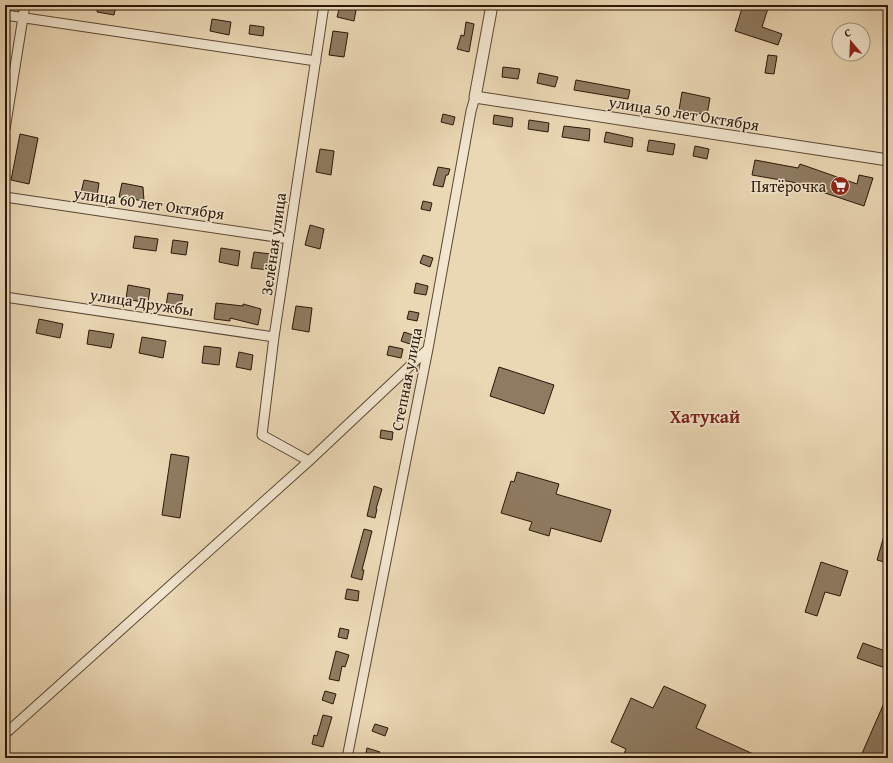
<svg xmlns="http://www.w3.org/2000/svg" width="893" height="763" viewBox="0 0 893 763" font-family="'Gentium Book Plus',serif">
<rect width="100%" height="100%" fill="#ead7b4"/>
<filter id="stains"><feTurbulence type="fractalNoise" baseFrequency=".005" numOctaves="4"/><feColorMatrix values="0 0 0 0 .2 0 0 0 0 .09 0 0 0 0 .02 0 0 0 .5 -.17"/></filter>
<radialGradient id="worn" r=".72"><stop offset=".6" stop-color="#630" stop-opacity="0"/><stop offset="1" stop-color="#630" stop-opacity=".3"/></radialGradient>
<path fill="#8e7b61" stroke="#2b1707" d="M98,5H116L114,15L97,12Z
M340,5H357L354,21L337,17Z
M743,5H769L762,27L782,34L778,45L735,31Z
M212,19L231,22L229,35L210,31Z
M466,22L474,24L469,52L457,49L461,35L464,36Z
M250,25L264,27L263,36L249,34Z
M333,31L348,33L344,57L329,55Z
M768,55L777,56L774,74L765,73Z
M503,67L520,69L518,79L502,77Z
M539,73L558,77L555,87L537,83Z
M576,80L630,90L628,99L574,90Z
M682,92L710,98L707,115L679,110Z
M443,114L455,117L453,125L441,122Z
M494,115L513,118L512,127L493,124Z
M529,120L549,123L548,132L528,129Z
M564,126L590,129L589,141L562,137Z
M606,132L633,138L632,147L604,142Z
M20,134L38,138L29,184L11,180Z
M649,140L675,144L673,155L647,151Z
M695,146L709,149L707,159L693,156Z
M320,149L334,151L331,175L316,172Z
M755,160L798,168L800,164L857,184L859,175L873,178L864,206L792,182L752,175Z
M438,167L450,169L448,175H446L443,187L433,185Z
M84,180L99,183L97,196L81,193Z
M122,183L143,187L144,201L119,197Z
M423,201L432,203L430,211L421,209Z
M310,225L324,229L320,249L305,245Z
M135,236L158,239L156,251L133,248Z
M173,240L188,242L186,255L171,253Z
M221,248L240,251L238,266L219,262Z
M254,252L271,254L269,270L251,268Z
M423,255L433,258L430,267L420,263Z
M416,283L428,286L426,295L414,293Z
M128,285L150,289L148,303L126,299Z
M168,293L183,295L181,308L166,306Z
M216,303L243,306V304L261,309L258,325L230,318V321L214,319Z
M296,306L312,308L309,332L292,329Z
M409,311L419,313L417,321L407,319Z
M39,319L63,324L60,338L36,333Z
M89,330L114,334L111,348L87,344Z
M404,332L416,336L413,345L401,341Z
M142,337L166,341L163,358L139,353Z
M204,346L221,348L219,365L202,363Z
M389,346L403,349L401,358L387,355Z
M239,352L253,355L251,370L236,367Z
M499,367L554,385L544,414L490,396Z
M381,430L393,432L392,440L380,438Z
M171,454L189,457L180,518L162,515Z
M517,472L559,484L556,494L611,510L601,542L551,528L549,536L529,530L532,522L501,513L511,481L514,482Z
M374,486L382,489L376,509H377L375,518L367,516Z
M364,529L372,531L362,570H364L362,580L351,577Z
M886,529L888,530V563L877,560Z
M821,562L848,571L840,596L825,592L817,616L805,612Z
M347,589L359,591L358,601L345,599Z
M340,628L349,630L347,639L338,637Z
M863,643L888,652V669L857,658Z
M336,651L349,655L345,667L342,666L339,681L329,679Z
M664,686L706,705L696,728L762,758H622L626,749L611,742L631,698L653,708Z
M325,691L336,694L333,704L322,700Z
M888,694V758H860Z
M323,715L332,717L323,747L312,744L314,735L317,736Z
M375,724L388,728L385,736L372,731Z
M367,748L380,752L378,758H365Z"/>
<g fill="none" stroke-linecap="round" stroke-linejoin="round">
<defs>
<path id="minor" d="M5,15L316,61
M5,129L25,5
M5,197L289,239
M5,297L274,337
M309,461L262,435L274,337L324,5
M5,734L309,461L428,349
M347,758L428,349L471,111L475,97"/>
<path id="tertiary" d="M492,5L475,97L888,160"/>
</defs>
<use href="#minor" stroke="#5b4732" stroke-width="11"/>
<use href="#tertiary" stroke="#5b4732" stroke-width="13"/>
<use href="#minor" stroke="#f1e5ce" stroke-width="9"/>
<use href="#tertiary" stroke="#f1e5ce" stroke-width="11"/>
</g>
<defs>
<symbol id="supermarket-disc" viewBox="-11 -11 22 22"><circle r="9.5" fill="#8f2418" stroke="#f1e5ce"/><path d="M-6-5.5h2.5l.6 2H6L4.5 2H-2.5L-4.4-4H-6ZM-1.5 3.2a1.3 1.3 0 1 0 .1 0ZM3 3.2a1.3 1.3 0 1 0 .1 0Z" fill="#fff"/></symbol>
</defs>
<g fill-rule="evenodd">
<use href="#supermarket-disc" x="829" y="175" width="22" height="22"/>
</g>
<g text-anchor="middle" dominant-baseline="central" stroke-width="3" stroke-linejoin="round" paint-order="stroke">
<g font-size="16" fill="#2b1707" stroke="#f1e5ce">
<text transform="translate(684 113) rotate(9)">улица 50 лет Октября</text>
<text transform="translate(149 203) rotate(8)">улица 60 лет Октября</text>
<text transform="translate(273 244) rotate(-82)">Зелёная улица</text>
<text transform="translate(142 302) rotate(9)">улица Дружбы</text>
<text transform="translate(406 379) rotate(-79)">Степная улица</text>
</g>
<g font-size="16" fill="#2b1707" stroke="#f1e5ce" text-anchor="end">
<text x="826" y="186">Пятёрочка</text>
</g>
<g font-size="18" font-weight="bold" fill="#7a1f14" stroke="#f1e5ce">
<text x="705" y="416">Хатукай</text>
</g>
</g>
<rect width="893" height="763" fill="none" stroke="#ead7b4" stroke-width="20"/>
<rect x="6" y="6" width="881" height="751" fill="none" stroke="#2b1707" stroke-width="2"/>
<rect x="10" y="10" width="873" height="743" fill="none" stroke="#2b1707"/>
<g transform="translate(851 42) rotate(341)"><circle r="19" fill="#f1e5ce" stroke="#a2937e"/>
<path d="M0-3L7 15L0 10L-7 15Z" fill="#8f2418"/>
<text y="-6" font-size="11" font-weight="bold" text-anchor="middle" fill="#2b1707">С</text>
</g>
<rect width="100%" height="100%" filter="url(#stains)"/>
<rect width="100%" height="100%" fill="url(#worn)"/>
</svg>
